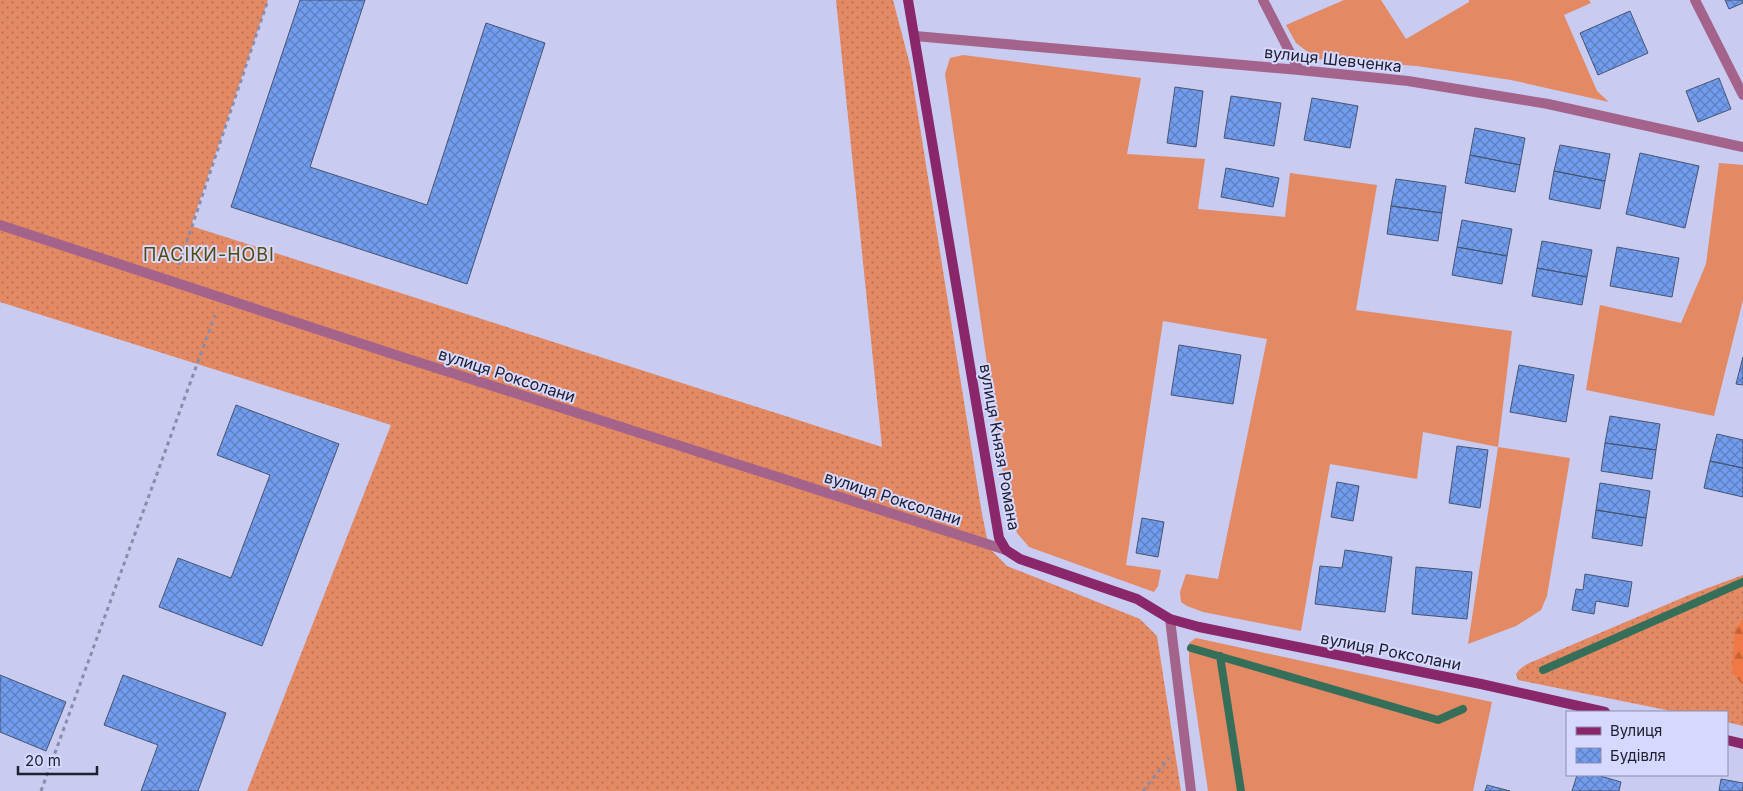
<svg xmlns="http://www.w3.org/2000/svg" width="1743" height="791" viewBox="0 0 1743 791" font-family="Inter,sans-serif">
<defs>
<pattern id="grass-dots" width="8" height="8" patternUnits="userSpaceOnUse" patternTransform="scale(1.25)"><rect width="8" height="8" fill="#e38964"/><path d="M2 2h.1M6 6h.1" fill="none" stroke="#b87053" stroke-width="1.8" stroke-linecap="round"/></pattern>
<pattern id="forest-firs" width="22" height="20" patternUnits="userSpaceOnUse" patternTransform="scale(1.25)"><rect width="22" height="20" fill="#f07844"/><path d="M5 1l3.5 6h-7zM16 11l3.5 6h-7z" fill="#c26239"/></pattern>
<pattern id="building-cross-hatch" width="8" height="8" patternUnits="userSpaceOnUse" patternTransform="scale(1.25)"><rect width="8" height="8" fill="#729ced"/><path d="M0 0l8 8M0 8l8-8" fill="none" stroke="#5d7fc0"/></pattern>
</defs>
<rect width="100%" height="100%" fill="#c9cbf1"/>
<path fill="url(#grass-dots)" d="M0,0H268L191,226L882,447L836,0H893L910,65L982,514L989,548L1007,566L1140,619L1157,636L1181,791H247L391,425L0,302Z
M1743,575V726L1727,722V712H1676L1518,680L1516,674L1520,669L1527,664L1689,595Z"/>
<path fill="url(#forest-firs)" d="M1743,620V685L1732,672L1735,629Z"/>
<path fill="#e38964" d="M1344,0H1381L1406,39L1469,2V0H1589L1591,3L1564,15L1597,91L1609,102L1511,80L1417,66L1317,59L1296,43L1286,25Z
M963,55L1141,78L1127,154L1205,159L1198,209L1285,217L1290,173L1377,185L1356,310L1512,331L1498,447L1570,458L1547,596L1541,610L1516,626L1468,644L1498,447L1423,432L1417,479L1330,464L1301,631L1203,612L1187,606L1181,602L1180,592L1186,574L1218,579L1267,339L1163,321L1126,565L1161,570L1158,586L1154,592L1029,547L1017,533L1008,508L945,74L950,58Z
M1719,163L1743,165V300L1714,416L1586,390L1600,305L1681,323L1706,264Z
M1196,638L1492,702L1473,791H1208L1189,662V643Z"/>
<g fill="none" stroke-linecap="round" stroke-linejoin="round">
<path stroke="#356f5a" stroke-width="8" d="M1191,648L1438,720L1463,709
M1220,656L1241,791
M1543,670L1743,582"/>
</g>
<path fill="url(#building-cross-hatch)" stroke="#465573" d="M300,0H365L310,167L427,205L486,23L545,43L467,284L231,207Z
M1725,0H1743V3L1729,9Z
M1630,11L1648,53L1598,75L1580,33Z
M1719,78L1731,109L1698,122L1686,91Z
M1175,87L1203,91L1196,147L1167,143Z
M1231,96L1281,103L1274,146L1224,138Z
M1312,98L1358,106L1350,148L1304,140Z
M1475,128L1525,138L1520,165L1470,155Z
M1560,145L1610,154L1605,181L1554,171Z
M1640,153L1699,166L1685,228L1626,214Z
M1470,155L1520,165L1515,192L1465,183Z
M1226,168L1279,178L1273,207L1221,197Z
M1554,171L1605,181L1600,209L1549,199Z
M1396,179L1446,186L1442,213L1391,206Z
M1391,206L1442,213L1438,241L1387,234Z
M1462,220L1512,229L1507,256L1457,247Z
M1542,241L1592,250L1587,277L1537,268Z
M1457,247L1507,256L1502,284L1452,275Z
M1617,247L1679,258L1672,297L1610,286Z
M1537,268L1587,277L1582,305L1532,296Z
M1179,345L1241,355L1233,404L1171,395Z
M1743,357V385L1736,384Z
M1519,365L1574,375L1566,422L1510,412Z
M236,405L339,444L262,646L159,607L178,558L231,578L270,475L217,455Z
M1610,416L1660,424L1656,450L1605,443Z
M1717,434L1743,440V468L1710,461Z
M1605,443L1656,450L1652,479L1601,471Z
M1457,446L1488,450L1480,508L1449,503Z
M1710,461L1743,468V497L1704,488Z
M1337,482L1359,486L1353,521L1331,517Z
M1600,483L1650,491L1646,518L1596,510Z
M1596,510L1646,518L1642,546L1592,538Z
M1142,518L1164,522L1158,557L1136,553Z
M1345,550L1392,557L1385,612L1315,604L1320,566L1342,568Z
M1416,567L1472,572L1467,619L1412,614Z
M1585,574L1632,582L1628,607L1596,601L1594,614L1572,610L1576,589L1583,590Z
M0,675L66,702L46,751L0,732Z
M123,675L226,713L198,791H141L158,745L104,725Z
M1577,775H1597L1621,782L1619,791H1572Z
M1721,779L1743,783V791H1719Z
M1487,785L1510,791H1485Z"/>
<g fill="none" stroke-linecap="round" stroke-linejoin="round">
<path stroke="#8b8ca9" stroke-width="3" stroke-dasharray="4 4" stroke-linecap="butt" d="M179,265L268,0
M41,791L215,315
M1143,791L1169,758"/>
<path stroke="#a4638b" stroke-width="10" d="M0,225L402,357L1006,550"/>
<path stroke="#a4638b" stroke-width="10" d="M1263,0L1299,70
M1695,0L1743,95
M915,36L1299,70L1408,81L1548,104L1743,147
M1170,619L1191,791"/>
<path stroke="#89276a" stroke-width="10" d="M908,0L999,538L1006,550L1020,559L1137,599L1170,619L1199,627L1481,684L1605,712
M1727,740L1743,744"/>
</g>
<g text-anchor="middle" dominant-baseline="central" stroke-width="4" stroke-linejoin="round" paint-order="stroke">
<g font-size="16" fill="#20212f" stroke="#d6d8ff">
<text transform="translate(1333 59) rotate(6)">вулиця Шевченка</text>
<text transform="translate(507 375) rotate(18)">вулиця Роксолани</text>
<text transform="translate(1000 447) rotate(80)">вулиця Князя Романа</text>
<text transform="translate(893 498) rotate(18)">вулиця Роксолани</text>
<text transform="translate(1391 651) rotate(11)">вулиця Роксолани</text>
</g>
<g font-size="18" letter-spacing="1" fill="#524b0b" stroke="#d6d8ff">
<text x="209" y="254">ПАСІКИ-НОВІ</text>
</g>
</g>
<rect x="1566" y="711" width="162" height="65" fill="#d6d8ff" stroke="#8d8fac"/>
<rect x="1576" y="727" width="25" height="8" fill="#89276a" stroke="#8d8fac"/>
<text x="1610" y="736" font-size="15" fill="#20212f">Вулиця</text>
<rect x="1576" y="748" width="25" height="15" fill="url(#building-cross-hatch)" stroke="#8d8fac"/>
<text x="1610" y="761" font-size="15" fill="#20212f">Будівля</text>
<path d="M18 766v8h79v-8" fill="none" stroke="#20212f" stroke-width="2.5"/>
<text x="25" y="766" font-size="15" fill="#20212f" stroke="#d6d8ff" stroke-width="4" paint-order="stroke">20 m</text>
</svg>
